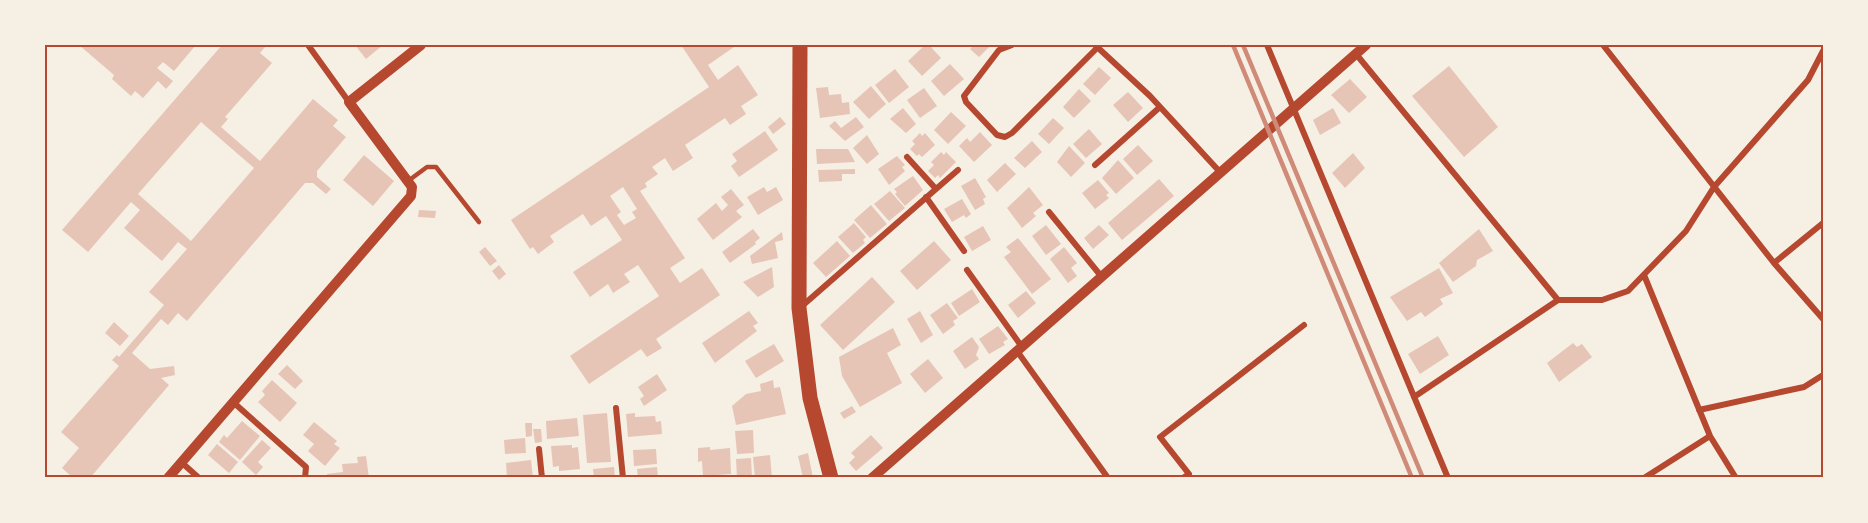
<svg xmlns="http://www.w3.org/2000/svg" width="1868" height="523" viewBox="0 0 1868 523" font-family="'IBM Plex Sans',sans-serif">
<rect width="100%" height="100%" fill="#f6efe4"/>
<path fill="#e6c5b7" fill-rule="evenodd" d="M79,45H196L174,71L163,62L157,68L173,81L166,89L158,81L143,98L135,91L131,96L112,79L114,75Z
M222,45H262L265,47L260,53L272,63L225,117L228,119L221,127L260,161L313,99L338,120L333,126L346,137L317,171V177L331,189L326,194L313,183H305L187,321L178,313L168,325L161,319L132,353L150,369L174,366L175,375L161,378L169,385L90,478H73L62,468L79,448L61,432L119,366L112,360L117,355L119,357L164,305L149,292L187,249L178,242L162,261L124,228L140,210L131,202L88,252L62,230ZM201,122L254,168L191,241L138,194Z
M355,45H383L366,59Z
M681,45H737L708,65L718,80L738,65L758,95L741,106L746,114L730,125L725,118L685,145L693,158L673,171L665,158L652,167L658,174L645,183L647,187L640,191L685,258L670,268L680,283L702,268L720,295L656,339L662,348L647,357L641,349L589,384L570,356L659,296L638,265L624,274L630,282L613,293L608,284L590,297L573,272L622,240L606,216L591,226L583,214L550,236L554,242L538,254L533,247L530,249L511,220L709,87ZM623,187L637,209L632,212L636,218L624,225L617,215L621,212L610,196Z
M925,45H929L941,58L922,76L908,61Z
M974,45H991L979,57L970,49Z
M950,64L964,79L944,96L931,81Z
M1449,66L1498,127L1464,157L1412,96Z
M1099,67L1111,78L1095,95L1083,84Z
M895,69L909,87L889,103L875,85Z
M1350,79L1367,97L1349,113L1331,95Z
M871,86L886,104L869,119L853,102Z
M828,87L829,95L841,94L842,103L849,102L850,114L820,118L816,88Z
M924,88L937,106L920,118L907,100Z
M1079,89L1091,101L1074,118L1063,107Z
M1128,92L1143,108L1128,122L1113,105Z
M903,108L916,124L906,133L890,119Z
M1333,108L1341,123L1320,135L1313,120Z
M951,112L966,126L948,144L934,130Z
M780,117L786,124L773,134L768,127Z
M856,117L864,127L845,141L829,126L835,121L841,128Z
M1053,118L1064,128L1049,144L1038,134Z
M1089,129L1102,144L1086,158L1073,144Z
M765,131L778,150L739,177L731,166L737,161L732,154Z
M980,132L992,145L974,162L959,146L967,138L970,142Z
M920,133L922,136L925,133L935,145L922,157L919,154L917,156L910,149L915,144L912,141Z
M867,135L879,154L867,164L853,148Z
M1032,141L1042,152L1025,168L1014,158Z
M1138,145L1153,161L1137,175L1123,159Z
M1069,146L1085,163L1071,177L1057,162Z
M816,149H848L855,162L817,164Z
M941,152L944,155L946,152L956,162L940,178L938,175L935,178L928,171L934,165L931,162Z
M1353,153L1365,168L1345,188L1332,173Z
M364,155L394,181L373,206L343,180Z
M897,156L905,165L902,167L905,171L889,185L878,169Z
M1118,160L1134,178L1116,194L1102,178Z
M1005,163L1016,174L997,192L987,180Z
M855,169V174H842V181L819,182L818,170Z
M913,176L923,190L905,206L895,194L897,192L894,189Z
M975,178L986,197L983,199L985,204L975,210L961,186Z
M1159,179L1174,196L1122,240L1108,223Z
M1098,180L1109,193L1106,195L1109,198L1095,209L1082,193Z
M764,187L767,192L776,187L783,200L758,215L747,197Z
M1029,187L1043,205L1033,213L1036,216L1022,228L1007,208Z
M731,189L744,205L736,211L742,217L713,240L697,219L716,203L722,211L728,205L721,197Z
M890,191L905,208L889,221L874,204Z
M962,199L971,214L966,218L964,215L952,222L944,209Z
M871,205L887,224L870,238L854,220Z
M419,210L436,211L435,218L418,217Z
M854,223L866,237L863,240L865,243L853,253L838,237Z
M1046,225L1061,244L1046,255L1032,236Z
M1099,225L1109,235L1093,249L1084,238Z
M983,226L991,240L972,251L964,237Z
M753,229L760,238L755,242L756,244L730,263L722,252Z
M1479,229L1493,251L1477,260L1476,266L1453,282L1439,263Z
M782,232L783,240L775,242L778,258L752,264L750,256Z
M1018,238L1051,279L1032,294L1004,257L1011,252L1006,247Z
M837,241L850,256L826,277L813,263Z
M934,241L951,260L917,290L900,271Z
M485,247L497,261L490,266L479,252Z
M1064,247L1077,263L1071,268L1077,276L1068,283L1050,259Z
M499,265L506,274L499,280L492,271Z
M772,267L774,287L758,297L743,282Z
M1439,268L1453,293L1440,299L1443,304L1425,317L1421,312L1407,321L1390,297Z
M872,277L895,302L843,350L820,325Z
M972,289L980,302L959,316L951,303Z
M1026,291L1036,303L1018,318L1008,305Z
M947,303L958,318L953,321L955,325L943,334L930,315Z
M749,311L758,323L753,326L757,331L715,363L702,343Z
M920,311L933,335L921,343L907,319Z
M114,322L129,336L120,346L105,333Z
M998,326L1008,339L1003,342L1005,345L989,354L979,339Z
M893,328L901,345L887,353L902,383L860,407L842,376L839,357Z
M1438,336L1449,355L1420,374L1408,354Z
M972,337L979,347L976,355L979,359L965,369L953,351Z
M1573,343L1577,347L1582,344L1592,357L1559,382L1547,363Z
M774,344L784,361L756,378L745,361Z
M928,359L943,378L925,393L910,374Z
M287,365L303,381L295,389L278,374Z
M657,374L667,390L644,406L640,399L644,396L638,387Z
M272,380L297,403L280,422L258,402L265,395L262,391Z
M773,380L774,388L780,387L786,414L736,425L732,406L746,394L761,391L760,384Z
M852,406L856,412L844,419L840,413Z
M607,413L611,462L587,463L583,415Z
M635,413V417L655,416L656,422L661,421L662,434L628,437L626,414Z
M577,418L579,436L547,439L546,421Z
M242,421L260,436L240,460L219,442L224,435L227,438Z
M314,422L337,441L334,444L340,448L325,466L308,451L314,444L303,435Z
M525,423H532V436L526,437Z
M533,429H541L542,442L535,443Z
M753,430L754,453L737,454L735,431Z
M871,435L883,448L856,471L849,463L855,457L851,453Z
M525,438L526,453L505,454L504,440Z
M262,440L271,448L258,462L263,467L256,475L242,462Z
M217,444L238,462L229,473L208,455Z
M572,445V448L578,447L580,469L559,471V466L553,467L551,446Z
M710,447V450L730,448L731,474L703,476L702,461L698,462V448Z
M656,449L657,464L634,466L633,450Z
M808,453L813,478H803L798,456Z
M770,455L772,478H755L753,457Z
M366,456L369,478H328L327,474L343,472L342,464L358,463L357,457Z
M751,458L752,478H737L736,459Z
M531,460L533,478H507L506,463Z
M614,467L615,478H594L593,469Z
M657,467L658,478H638L637,469Z"/>
<g fill="none" stroke-linecap="round" stroke-linejoin="round">
<path stroke="#b5482f" stroke-width="4.5" d="M408,181L427,167H436L479,222"/>
<path stroke="#b5482f" stroke-width="6" d="M308,45L349,102
M1012,45L999,50L964,96L966,102L997,135L1005,137L1012,133L1097,48
M1095,45L1150,96L1220,172
M1267,45L1448,478
M1603,45L1774,263L1823,319
M1356,54L1558,300
M1095,165L1160,107
M936,189L958,170
M926,197L964,251
M1049,212L1101,276
M1774,263L1823,223
M967,270L1022,347
M1644,275L1710,436L1736,478
M802,306L936,189L907,157
M1017,351L1108,478
M1414,397L1558,300H1602L1628,291L1686,231L1714,187L1808,80L1823,51
M233,402L306,467L305,478
M616,408L623,478
M1699,410L1804,387L1823,375
M539,449L542,478
M181,462L199,478
M1183,478L1189,474L1160,437L1304,325
M1644,478L1710,436"/>
<path stroke="#b5482f" stroke-width="10" d="M168,478L411,196L412,187L349,102L421,45
M872,478L1366,45"/>
<path stroke="#b5482f" stroke-width="15" d="M800,45L799,308L810,398L831,478"/>
<path stroke="#cf8b77" stroke-width="4.5" d="M1233,45L1412,478
M1243,45L1423,478"/>
</g>
<rect width="1868" height="523" fill="none" stroke="#f6efe4" stroke-width="93"/>
<rect x="46" y="46" width="1776" height="430" fill="none" stroke="#b5482f" stroke-width="2"/>
</svg>
